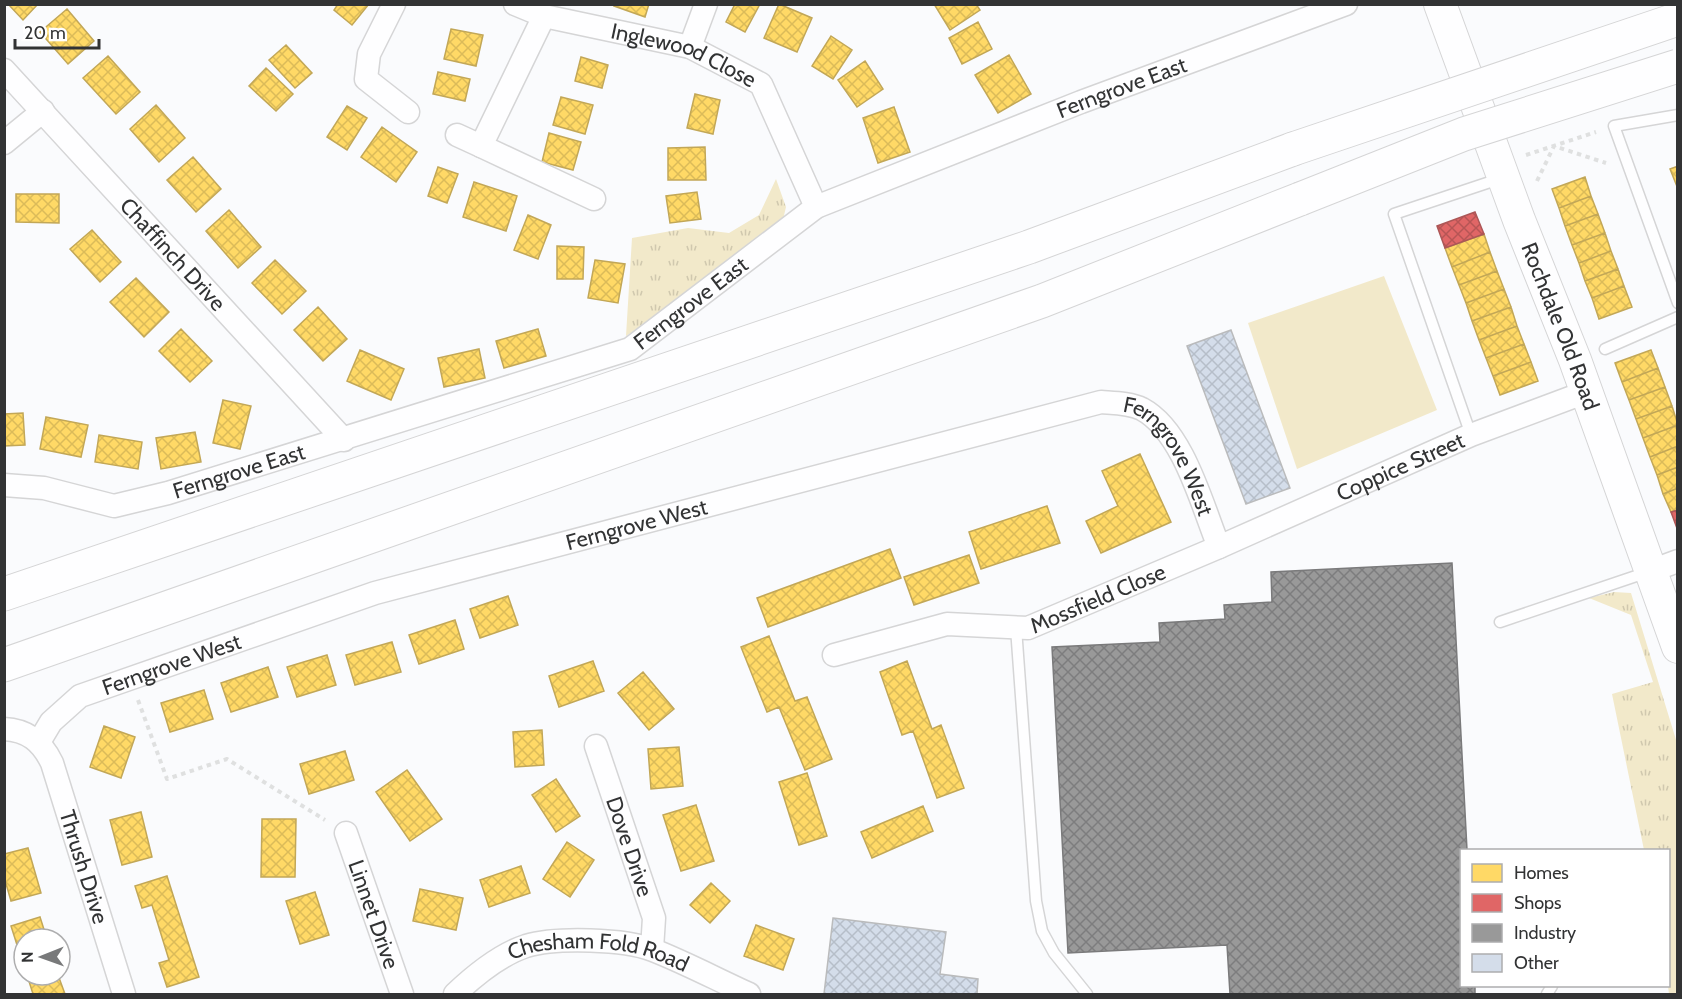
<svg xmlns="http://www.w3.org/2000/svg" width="1682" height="999" viewBox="0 0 1682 999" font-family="Cabin,sans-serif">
<defs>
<pattern id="grass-tufts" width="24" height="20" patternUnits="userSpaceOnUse" patternTransform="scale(1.5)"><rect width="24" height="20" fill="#f2e9ca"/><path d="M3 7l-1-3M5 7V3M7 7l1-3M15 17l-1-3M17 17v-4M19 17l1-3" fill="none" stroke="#d0c8ae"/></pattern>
<pattern id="homes-cross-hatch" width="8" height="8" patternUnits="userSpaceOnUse" patternTransform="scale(1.5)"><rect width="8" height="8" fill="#ffd966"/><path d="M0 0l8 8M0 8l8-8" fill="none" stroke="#dbbb59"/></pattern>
<pattern id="shops-cross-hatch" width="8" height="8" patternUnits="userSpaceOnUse" patternTransform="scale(1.5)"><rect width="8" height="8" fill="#e06666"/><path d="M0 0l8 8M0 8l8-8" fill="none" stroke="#b65555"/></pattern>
<pattern id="industry-cross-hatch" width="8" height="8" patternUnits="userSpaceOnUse" patternTransform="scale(1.5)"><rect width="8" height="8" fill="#999"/><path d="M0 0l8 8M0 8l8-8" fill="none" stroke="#7d7d7e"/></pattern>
<pattern id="building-cross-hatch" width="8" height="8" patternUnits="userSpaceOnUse" patternTransform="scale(1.5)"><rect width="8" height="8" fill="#d4ddea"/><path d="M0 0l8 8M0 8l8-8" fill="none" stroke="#b6bec9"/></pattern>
</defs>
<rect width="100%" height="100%" fill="#fafbfd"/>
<path fill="url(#grass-tufts)" d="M776,179L786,207L782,224L666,310L626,336L632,238L688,228L729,233L759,215Z
M1614,592L1631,593L1677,743V994H1669L1668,986V850H1644L1612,694L1653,682L1631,615L1589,598Z"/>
<path fill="#f2e9ca" d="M1384,276L1437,410L1297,469L1248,323Z"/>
<path fill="url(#homes-cross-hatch)" stroke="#c2a757" stroke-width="1.5" d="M8,4H38L23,20Z
M338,4H369L352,25L334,10Z
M615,4H649L645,17L614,6Z
M735,4H760L745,32L726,22Z
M779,4L812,18L797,52L764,38Z
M934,4H976L980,10L950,30Z
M67,9L94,41L68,64L40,32Z
M978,22L992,49L962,64L949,38Z
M451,29L483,35L476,66L444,59Z
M831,36L852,50L833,79L812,66Z
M286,45L312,73L295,88L269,60Z
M1009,55L1031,94L998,113L975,75Z
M108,56L140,92L116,114L83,78Z
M581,57L608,65L602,88L575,81Z
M865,61L883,89L857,107L838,80Z
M266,68L293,94L276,111L249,86Z
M438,72L470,79L465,101L433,94Z
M695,94L720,100L713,134L687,128Z
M561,97L593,105L585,134L553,125Z
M156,105L185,138L159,162L130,129Z
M347,106L367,118L347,150L327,137Z
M894,107L910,152L878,163L863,118Z
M382,127L417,152L396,182L361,157Z
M549,133L581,142L573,170L542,162Z
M705,147L706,180H668V148Z
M193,157L221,189L196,212L167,180Z
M1678,166V189L1670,169Z
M438,167L458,174L447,203L428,196Z
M1585,177L1591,196L1559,208L1552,189Z
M474,182L517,196L506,231L463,217Z
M697,192L701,219L670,223L666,196Z
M16,194H59V223L16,222Z
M1591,196L1598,214L1565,226L1559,208Z
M229,210L261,247L238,268L206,231Z
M1598,214L1605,233L1572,245L1565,226Z
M528,215L551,225L538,259L514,250Z
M92,230L121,262L100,282L70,249Z
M1605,233L1611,251L1579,263L1572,245Z
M1484,234L1490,252L1452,267L1445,248Z
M557,246L584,247L583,279H557Z
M1611,251L1618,269L1585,281L1579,263Z
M1490,252L1497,271L1459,285L1452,267Z
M275,260L306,291L282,314L252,283Z
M595,260L625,264L618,303L588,298Z
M1618,269L1624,286L1592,298L1585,281Z
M1497,271L1504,289L1466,303L1459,285Z
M136,278L169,312L144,337L110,302Z
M1624,286L1632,307L1599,319L1592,298Z
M1504,289L1511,307L1472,321L1466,303Z
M318,307L347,339L323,361L294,330Z
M1511,307L1517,326L1479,340L1472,321Z
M1517,326L1524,344L1486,358L1479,340Z
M181,329L212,361L190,382L159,351Z
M538,329L546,356L504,368L496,341Z
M1524,344L1531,362L1493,376L1486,358Z
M479,349L485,378L444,387L438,358Z
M360,350L404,369L391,400L347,381Z
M1651,350L1658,368L1622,382L1615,363Z
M1531,362L1538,381L1500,395L1493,376Z
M1658,368L1665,387L1629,400L1622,382Z
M1665,387L1672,406L1636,419L1629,400Z
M223,400L251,406L240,449L213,443Z
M1672,406L1678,425L1643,438L1636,419Z
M23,413L25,445L4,446V414Z
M46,417L88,425L81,457L40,449Z
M1678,425V446L1650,457L1643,438Z
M195,432L201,462L161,469L156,438Z
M99,435L142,442L138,469L95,462Z
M1678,446V467L1657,475L1650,457Z
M1140,454L1171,522L1101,553L1086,521L1118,506L1102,471Z
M1678,467V488L1663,494L1657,475Z
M1678,488V510L1671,512L1663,494Z
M1047,506L1060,543L981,569L969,532Z
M890,549L901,578L768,627L757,598Z
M969,555L979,583L914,605L904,577Z
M508,596L518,625L480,638L470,609Z
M455,620L464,649L419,664L409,635Z
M769,636L795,701L807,697L832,759L805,770L779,707L767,712L741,647Z
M392,642L401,672L355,685L346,655Z
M327,655L336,685L297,697L287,667Z
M593,661L604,691L559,707L549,676Z
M907,661L932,729L941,725L964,788L937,798L913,731L902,735L880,672Z
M268,667L278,697L231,712L221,683Z
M643,672L674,709L649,730L618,693Z
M204,690L213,719L170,732L161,703Z
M104,726L135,737L121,778L90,767Z
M542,730L544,765L515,767L513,732Z
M679,747L683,786L651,789L648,749Z
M345,751L354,780L309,794L300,764Z
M407,770L442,819L410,841L376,792Z
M807,773L827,836L799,845L779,782Z
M556,779L580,816L556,832L532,795Z
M696,805L714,861L681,871L663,815Z
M923,806L933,831L872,858L861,832Z
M141,812L152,857L122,865L110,820Z
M262,819H296L295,877H261Z
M567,842L594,860L570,897L543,879Z
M28,848L41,893L11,901L4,877V854Z
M521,866L530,893L489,907L480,880Z
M167,876L199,977L167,987L159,963L169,960L152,905L142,908L135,886Z
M711,883L730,901L710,923L690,905Z
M420,889L463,898L456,930L413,921Z
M315,892L329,935L300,944L286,901Z
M40,917L47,939H24V967L11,926Z
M756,925L794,939L783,970L744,956Z
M27,975H58L65,994H33Z"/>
<path fill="url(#shops-cross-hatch)" stroke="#ac5757" stroke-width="1.5" d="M1475,212L1484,234L1445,248L1437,226Z
M1678,510V531L1671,512Z"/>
<path fill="url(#industry-cross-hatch)" stroke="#7a7a7b" stroke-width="1.5" d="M1452,563L1467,850H1462V986H1475V994H1230L1227,945L1068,953L1052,647L1160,642L1159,623L1225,619L1224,605L1272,602L1271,572Z"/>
<path fill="url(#building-cross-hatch)" stroke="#babbbc" stroke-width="1.5" d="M1231,330L1290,488L1246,504L1187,346Z
M833,918L946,932L940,974L978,979L977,994H824Z"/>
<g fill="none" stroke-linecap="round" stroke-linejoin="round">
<defs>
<path id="service" d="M1678,115L1614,126L1678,303
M1605,349L1678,317
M1471,435L1394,214L1502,178
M1500,622L1648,572
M1016,628L1036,901L1042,931L1054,953L1087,994
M1547,994L1552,986"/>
<g id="minor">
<path d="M394,4L369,54L366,79L408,112"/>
<path id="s1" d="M515,4L544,16L690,47L761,84L816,207"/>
<path d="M544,16L481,146L594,199"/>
<path d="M690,47L706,4"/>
<path id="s2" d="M4,70L344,440"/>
<path d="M457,135L481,146"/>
<path d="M4,143L43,111"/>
<path id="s3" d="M4,485L44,488L114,506L168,493L630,349L816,207L1081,102L1346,4"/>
<path d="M1651,571L1678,561"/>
<path id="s4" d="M834,655L947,624L1028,628L1219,547L1471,435L1586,392"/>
<path id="s5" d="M4,729C28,730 42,742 52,763L124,994"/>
<path id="s6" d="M39,742L51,722L80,696L375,593L1101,402C1113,403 1130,403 1142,409C1183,431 1202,505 1219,547"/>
<path id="s7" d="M596,746L654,918L652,949"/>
<path id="s8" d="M346,833L402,994"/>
<path id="s9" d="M455,994C475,975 499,955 526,946C556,937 625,939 653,950C686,963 718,980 749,994"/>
</g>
<g id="secondary">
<path id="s10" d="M1440,4L1519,220L1575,360L1678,647"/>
</g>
<path id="motorway" d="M4,594L1029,247L1293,149
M4,665L1042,301L1300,199"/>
</defs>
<use href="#service" stroke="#d5d5d6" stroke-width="13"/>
<use href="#minor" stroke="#d5d5d6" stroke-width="25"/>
<use href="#secondary" stroke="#d5d5d6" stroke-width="34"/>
<use href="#motorway" stroke="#d5d5d6" stroke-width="35"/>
<path stroke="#dfe0e0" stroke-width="4" stroke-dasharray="4.5 4.5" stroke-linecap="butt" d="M1526,155L1596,132
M1537,181L1554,146L1606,163
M138,700L167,779L227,759L325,820"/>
<use href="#service" stroke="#fefeff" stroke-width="10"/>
<use href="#minor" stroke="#fefeff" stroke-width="22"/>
<use href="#secondary" stroke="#fefeff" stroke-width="32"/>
<use href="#motorway" stroke="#fefeff" stroke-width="33"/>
<defs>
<path id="motorway-bridge" d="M1293,149L1678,19
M1300,199L1464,134L1678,66"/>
</defs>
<use href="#motorway-bridge" stroke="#d5d5d6" stroke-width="35" stroke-linecap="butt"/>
<use href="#motorway-bridge" stroke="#fefeff" stroke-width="33"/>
</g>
<g text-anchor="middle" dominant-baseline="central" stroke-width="6" stroke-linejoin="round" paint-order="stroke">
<g font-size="22" fill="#323334" stroke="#fff">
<text stroke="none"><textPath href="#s1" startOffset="177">Inglewood Close</textPath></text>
<text stroke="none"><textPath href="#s3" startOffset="1214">Ferngrove East</textPath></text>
<text stroke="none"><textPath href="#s2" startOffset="250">Chaffinch Drive</textPath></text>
<text stroke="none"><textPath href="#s3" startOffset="728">Ferngrove East</textPath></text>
<text stroke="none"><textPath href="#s10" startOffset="344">Rochdale Old Road</textPath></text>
<text stroke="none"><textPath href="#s6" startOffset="1221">Ferngrove West</textPath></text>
<text stroke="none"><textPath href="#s4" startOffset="604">Coppice Street</textPath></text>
<text stroke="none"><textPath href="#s3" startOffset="242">Ferngrove East</textPath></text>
<text stroke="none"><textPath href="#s6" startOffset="645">Ferngrove West</textPath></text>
<text stroke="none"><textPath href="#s4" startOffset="274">Mossfield Close</textPath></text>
<text stroke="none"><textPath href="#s6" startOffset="159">Ferngrove West</textPath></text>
<text stroke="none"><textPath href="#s7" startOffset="106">Dove Drive</textPath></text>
<text stroke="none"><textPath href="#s5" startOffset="171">Thrush Drive</textPath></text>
<text stroke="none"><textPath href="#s8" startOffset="86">Linnet Drive</textPath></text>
<text stroke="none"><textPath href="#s9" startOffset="160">Chesham Fold Road</textPath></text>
</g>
</g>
<rect width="1682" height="999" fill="none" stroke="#323334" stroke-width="12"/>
<rect x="1460" y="849" width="210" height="138" fill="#ffffff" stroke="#adadae" stroke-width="1.5"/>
<rect x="1472" y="864" width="30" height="18" fill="#ffd966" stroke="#adadae" stroke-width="1.5"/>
<text x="1514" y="879" font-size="18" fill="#323334">Homes</text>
<rect x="1472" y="894" width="30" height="18" fill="#e06666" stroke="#adadae" stroke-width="1.5"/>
<text x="1514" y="909" font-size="18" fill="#323334">Shops</text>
<rect x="1472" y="924" width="30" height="18" fill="#999999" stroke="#adadae" stroke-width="1.5"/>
<text x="1514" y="939" font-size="18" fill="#323334">Industry</text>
<rect x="1472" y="954" width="30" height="18" fill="#d4ddea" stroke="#adadae" stroke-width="1.5"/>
<text x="1514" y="969" font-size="18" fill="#323334">Other</text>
<g transform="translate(42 957) rotate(269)"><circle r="28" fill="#ffffff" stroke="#adadae" stroke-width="1.5"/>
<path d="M0-4.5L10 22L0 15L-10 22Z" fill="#78797a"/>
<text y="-9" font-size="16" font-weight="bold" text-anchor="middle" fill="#323334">N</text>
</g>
<path d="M15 39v9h84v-9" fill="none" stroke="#323334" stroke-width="3"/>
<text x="24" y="39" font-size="18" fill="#323334" stroke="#ffffff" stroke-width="4.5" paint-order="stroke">20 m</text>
</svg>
